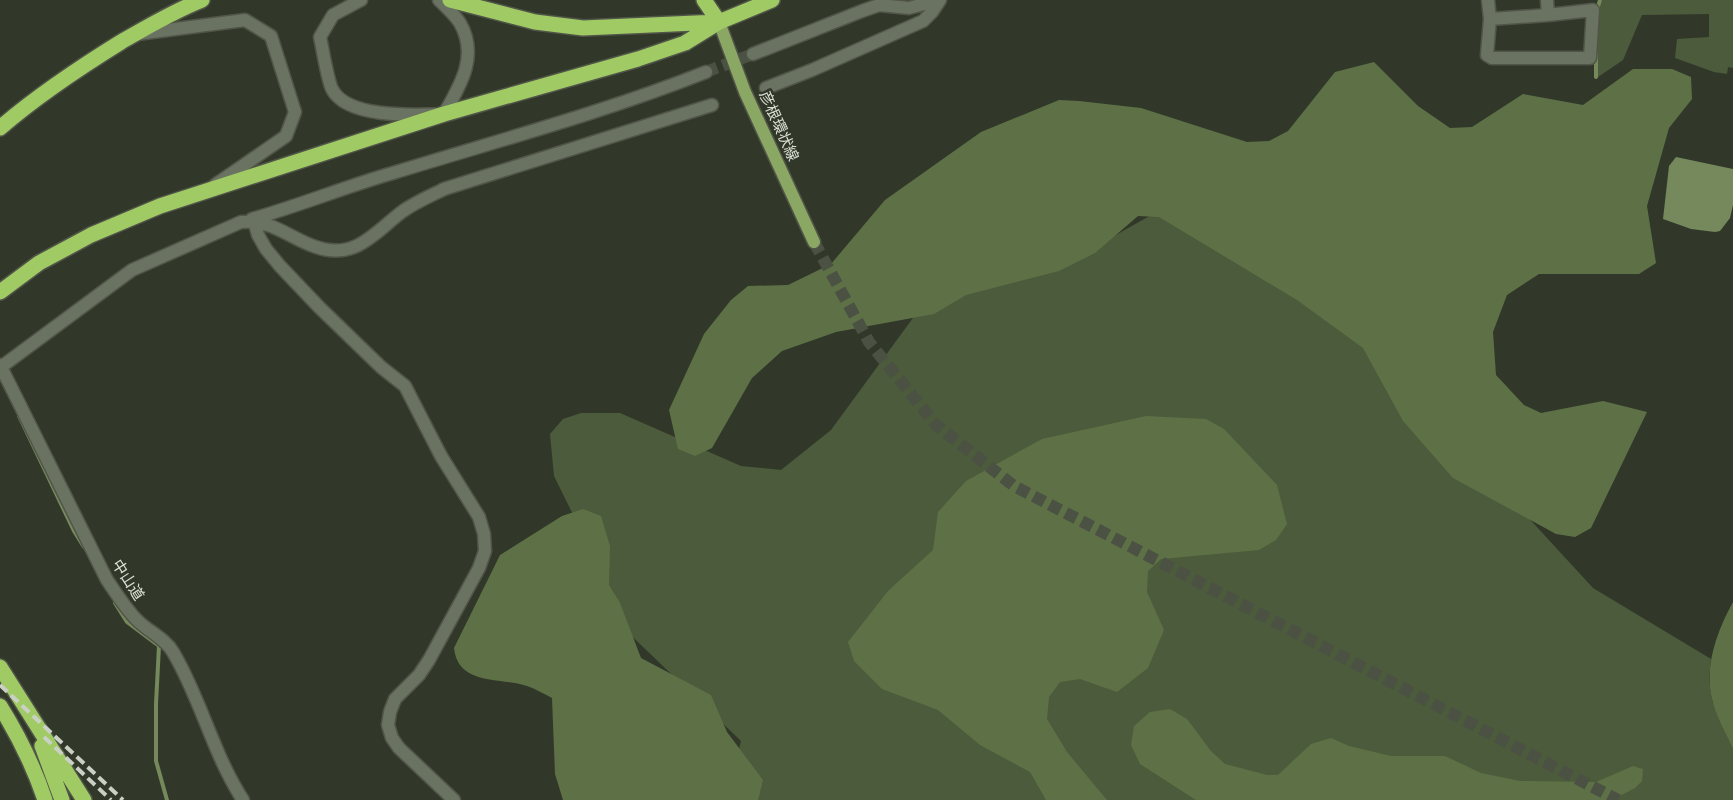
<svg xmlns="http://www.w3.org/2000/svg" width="1733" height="800" viewBox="0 0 1733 800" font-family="'Fira Sans','Noto Sans JP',sans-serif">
<rect width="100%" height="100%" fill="#313829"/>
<path fill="#4c5b3b" d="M1601,0H1733V68L1728,67L1727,74L1714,72L1675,58L1677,39L1709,37V14L1642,15L1623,60L1598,77L1596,22Z
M1153,214L1195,233L1373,349L1593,588L1711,659L1709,679L1712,700L1733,749V800H727L741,741L615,620L597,563L554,476L550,434L563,419L581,413H620L741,466L781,470L831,430L921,307L1070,261Z"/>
<path fill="#5e7146" d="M1374,62L1418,106L1450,128L1472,127L1523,94L1583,105L1633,69H1672L1691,77L1692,99L1669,128L1647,206L1656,263L1639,274H1539L1507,295L1493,332L1496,375L1524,405L1541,413L1603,401L1647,412L1591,528L1575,537L1556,534L1453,478L1403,421L1363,348L1297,300L1159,217L1138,216L1095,253L1059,271L966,295L934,314L836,332L782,351L752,378L712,448L695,456L678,449L669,410L704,334L731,300L748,286L788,285L831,264L885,200L981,132L1059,100L1079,101L1141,108L1247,142L1269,141L1288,131L1335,72Z
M1146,416L1206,419L1224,429L1277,485L1287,524L1276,540L1259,550L1161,559L1148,571L1147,592L1164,630L1148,668L1117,692L1080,679L1060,682L1049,697L1047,719L1067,752L1107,800H1046L1030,772L980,745L938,710L882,689L854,661L848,642L888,591L933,550L938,512L966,481L1042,439Z
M583,509L601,516L610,546L609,585L620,603L641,658L711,695L727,732L763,780L758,800H563L555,774L552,698C544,694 536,689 527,686C500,677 458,686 454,648L500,555L562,516Z
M1733,602V749C1726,733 1716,716 1712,699C1704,666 1717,631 1733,602Z
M1170,709L1187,719L1211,751L1225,764L1267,775H1278L1311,744L1331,738L1349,746L1391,756H1445L1481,773L1520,781L1596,782L1633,766L1643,769L1642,781L1635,788L1612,800H1196L1140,764L1131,745L1134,726L1150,712Z"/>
<path fill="#75895d" d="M1676,157L1733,169V205L1730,218L1720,231L1715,232L1691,229L1663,219L1669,166Z"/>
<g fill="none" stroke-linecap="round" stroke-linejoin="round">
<path stroke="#75895d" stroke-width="4" d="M1597,10L1600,0
M1596,54V77
M19,416L74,531L84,547
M115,603L127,622L159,646L156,704V761L167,800"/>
<path stroke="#4b5143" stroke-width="12" stroke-dasharray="12 6" stroke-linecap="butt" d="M706,72L753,54"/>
<path stroke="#4b5143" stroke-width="12" stroke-dasharray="12 6" stroke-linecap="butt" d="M814,242L869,342L936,425L1014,486L1618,800"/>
<defs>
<path id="minor" d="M361,0L333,15L320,37C323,50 327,78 332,89C347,119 416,115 444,114C460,86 479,56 460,23C455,15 446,7 439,0
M1488,0L1490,19
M1547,0L1548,15
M1593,10L1590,58H1492L1487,55L1490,19L1548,15Z
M137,34L245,20L271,36L295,112L286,136L215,185
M753,54L862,11L879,5L909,8L939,0
M766,88L812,70L923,21L932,12L940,0
M252,219C301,205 347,186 396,172C500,140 605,112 706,72
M254,221L258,235L266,249L280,266L319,307L381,367L405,386L441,456L479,517L484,534L485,551L479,568L429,660L419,675L395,699L390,712L388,725L392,738L399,748L454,800
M0,365L107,580C116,593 125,608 136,619C147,631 165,638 173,652C201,699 213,754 243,800
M1,367L132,270L241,222C272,219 289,238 316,247C356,261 376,231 403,211C416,202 430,196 444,189L712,105"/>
<path id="major" d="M719,22L745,92L814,242"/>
<path id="highway" d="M450,0L535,22L583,28L718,22
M704,0L719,22
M0,128C38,95 79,68 121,42C147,27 174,11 202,0
M0,292L39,263L91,235L160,206L444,114L638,59L685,43L719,22L772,0
M0,667L84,800
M0,706C18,735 34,767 45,800
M42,746L62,800"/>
</defs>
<use href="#minor" stroke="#505548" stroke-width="15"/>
<use href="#major" stroke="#505548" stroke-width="15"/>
<use href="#highway" stroke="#505548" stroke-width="18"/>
<use href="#minor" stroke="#6a7261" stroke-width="12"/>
<use href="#major" stroke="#8aa763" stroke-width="12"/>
<use href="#highway" stroke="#a0cb64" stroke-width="15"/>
<path stroke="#cad0c5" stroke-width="4" stroke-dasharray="10 5" stroke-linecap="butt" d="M0,685L123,800
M44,737L111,800"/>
</g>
<g text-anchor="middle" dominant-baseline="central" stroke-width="5" stroke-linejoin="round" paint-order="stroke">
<g font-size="15" fill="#dce1d7" stroke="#313829">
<text transform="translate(779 126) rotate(66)">彦根環状線</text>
<text transform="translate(128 580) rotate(57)">中山道</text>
</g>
</g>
</svg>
